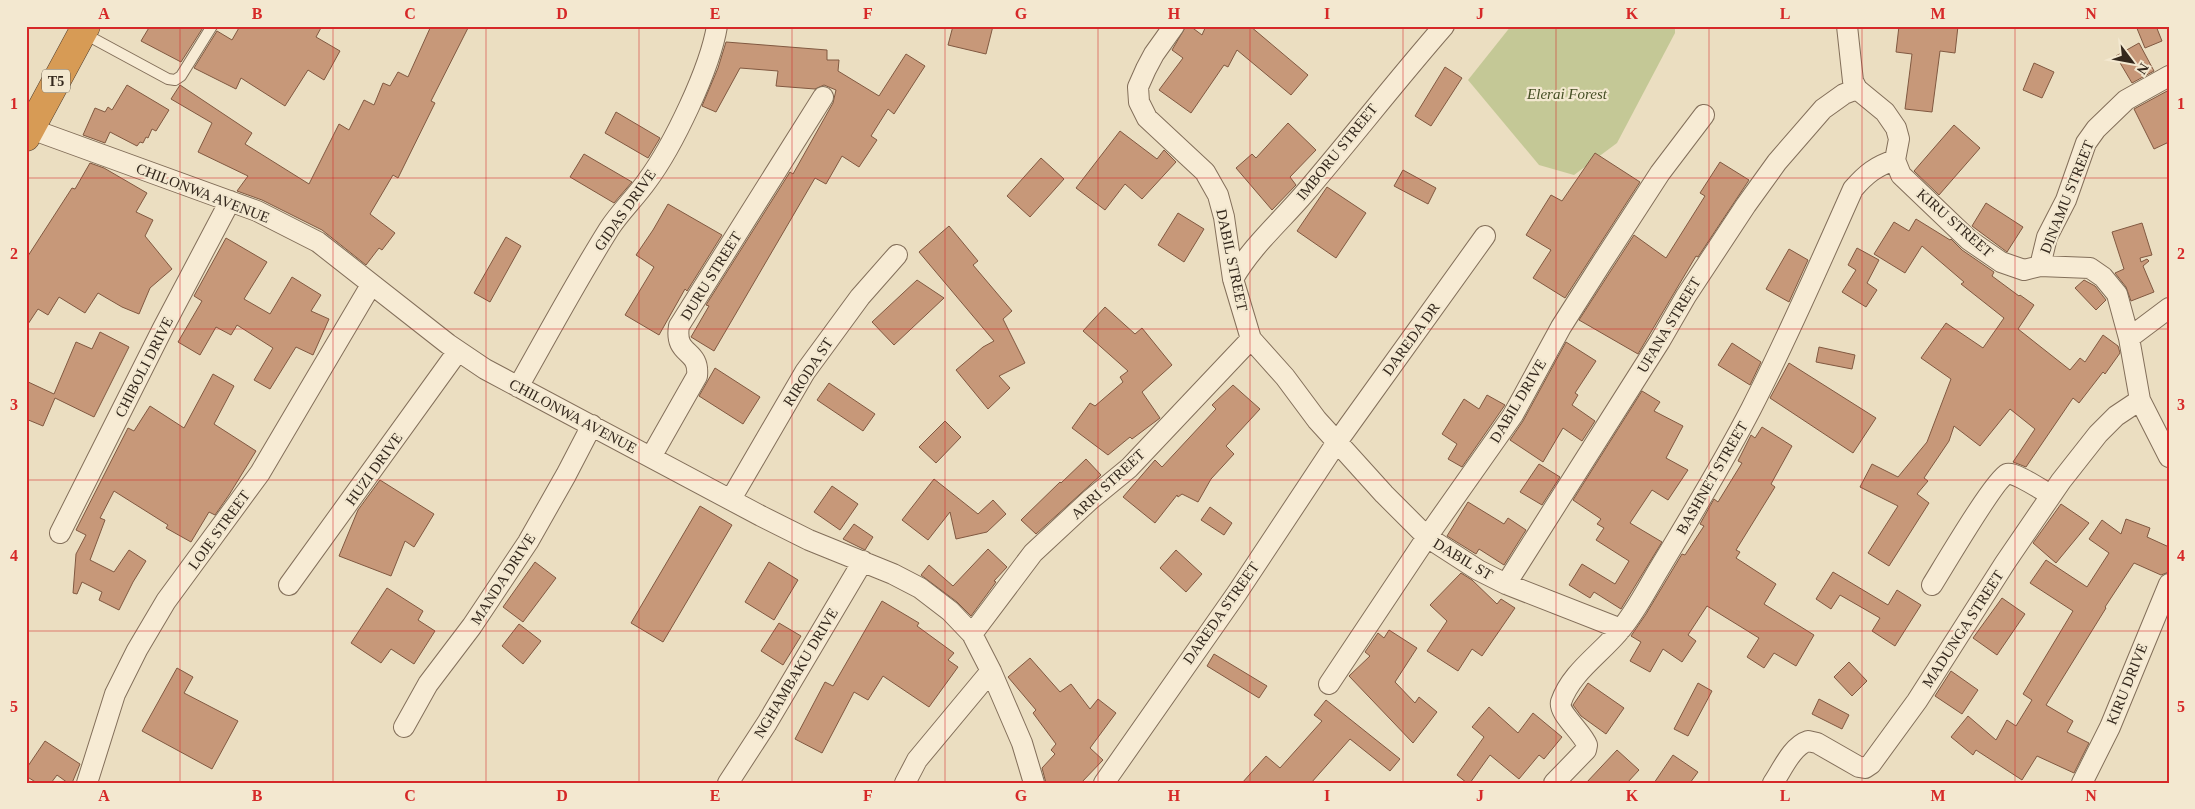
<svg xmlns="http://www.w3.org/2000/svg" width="2195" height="809" viewBox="0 0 2195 809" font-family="Georgia,serif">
<rect width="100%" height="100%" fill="#ebdec1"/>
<path fill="#c4c896" d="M1511,26H1675V33L1617,143L1574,175L1539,165L1468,80Z"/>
<path fill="#c79879" stroke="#815941" d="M150,26H204L181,62L141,41Z
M240,26H322L316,37L340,51L324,80L308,70L285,106L241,78L236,89L194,68L217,31L232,40Z
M431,26H469L431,101L435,103L398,178L393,175L370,214L395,233L382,250L379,248L366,265L322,230L262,200L237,191L248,176L198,152L212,123L171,99L180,85L252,133L245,144L309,184L339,124L349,130L364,100L374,105L383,83L390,86L398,72L408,77Z
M953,26H993L986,54L948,45Z
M1186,26H1190L1202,35L1206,26H1250L1308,75L1291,95L1237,50L1228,67L1224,65L1191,113L1159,90L1183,58L1172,50Z
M1899,26H1958L1955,53L1940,51L1932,112L1905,109L1912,54L1896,52Z
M2136,26H2156L2162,41L2145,48Z
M726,42L827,50V60H839L838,71L879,96L906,54L925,66L894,114L888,109L871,136L877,140L859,167L842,156L826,184L815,178L714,351L691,337L709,306L706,305L790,172L793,174L833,103L836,90L824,85L815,89L776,86L778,71L740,68L716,112L702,106L718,68Z
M2139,43L2154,71L2132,83L2116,56Z
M2034,63L2054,72L2042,98L2023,90Z
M1445,67L1462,78L1431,126L1415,116Z
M127,85L169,110L156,131L152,129L148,138L146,137L143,143L140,142L137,146L110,132L105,143L83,135L95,108L105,112L108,107L112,110Z
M2169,90V142L2154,149L2134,109Z
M616,112L660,138L648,158L605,133Z
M1288,123L1316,150L1290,177L1296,185L1272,210L1236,168L1252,154L1256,158Z
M1954,125L1980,148L1939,195L1914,171Z
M1120,131L1157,159L1164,150L1176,162L1142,199L1125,184L1105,210L1076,188Z
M1595,153L1640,182L1565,298L1533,278L1551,250L1526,235L1551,195L1562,201Z
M584,154L632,182L614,203L570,177Z
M1041,158L1064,179L1030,217L1007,196Z
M1720,162L1749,180L1698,257L1696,256L1638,354L1579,320L1634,235L1666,258L1705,196L1700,193Z
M90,163L104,168L147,193L136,212L153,220L145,236L172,269L150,288L139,314L122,307L98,293L85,313L59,297L48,315L38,309L26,327V259L72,188L75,189Z
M1403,170L1436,188L1428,204L1394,186Z
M1327,187L1366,213L1336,258L1297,231Z
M1986,203L2023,227L2007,252L1972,226Z
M668,204L722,235L687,291L685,289L659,335L625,315L654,267L636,255L653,230Z
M1178,213L1204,229L1184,262L1158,245Z
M1916,219L1950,240L1951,239L1962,250L1994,272L1992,276L2019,296L2020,295L2034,305L2018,329L2070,370L2080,358L2085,362L2103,335L2118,346L2120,353L2105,374L2103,372L2079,403L2073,398L2026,467L2013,462L2035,429L2010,409L1980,446L1954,426L1949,441L1924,478L1928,481L1917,494L1929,503L1889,566L1868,553L1898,506L1860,487L1872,464L1898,477L1927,442L1951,379L1921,358L1946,323L1983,348L2004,318L1961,284L1964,282L1922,246L1905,273L1874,254L1894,222L1909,231Z
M2142,223L2152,255L2140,258L2141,262L2147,259L2149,261L2143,266L2154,292L2131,301L2126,287L2115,273L2124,269L2112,232Z
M949,226L978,261L973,265L1012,311L1003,319L1025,363L999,376L1010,388L988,409L956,370L983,347L994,341L919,252Z
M506,237L521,246L490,302L474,293Z
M226,238L267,262L244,299L270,314L292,277L321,295L311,311L329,319L313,355L296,347L270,389L254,380L273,348L237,325L231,335L216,327L200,355L178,342L202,301L194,296Z
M1857,248L1879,260L1867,283L1877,290L1866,307L1842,292L1856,270L1848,265Z
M1789,249L1808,260L1789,302L1766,289Z
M917,280L944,298L894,345L872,322Z
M2084,280L2095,286L2106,300L2096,310L2075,288Z
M1105,307L1135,334L1142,328L1172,365L1142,392L1160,418L1132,439L1130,437L1108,455L1072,428L1090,403L1095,406L1123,382L1120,377L1128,371L1083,331Z
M100,332L129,347L94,417L55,398L43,426L26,419V381L54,394L76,342L92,349Z
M1566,342L1596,361L1575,393L1578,395L1572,405L1595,421L1582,441L1563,428L1543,462L1510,440L1523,421Z
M1732,343L1761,362L1750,385L1718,365Z
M1819,347L1855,355L1852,369L1816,362Z
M1789,363L1876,418L1853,453L1770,398Z
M715,368L760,397L743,424L699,396Z
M213,374L234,386L214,424L256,451L229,495L215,515L209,512L191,542L166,528L168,525L114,491L100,518L105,520L90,560L114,572L129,550L146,561L133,582L119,610L99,600L102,592L82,582L77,594L73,593L76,554L86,535L76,530L128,428L134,431L150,406L184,428Z
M829,383L875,414L863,431L817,400Z
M1233,385L1260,409L1226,446L1234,454L1211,479L1198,502L1182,494L1178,497L1177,495L1155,523L1123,497L1155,460L1162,467L1216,409L1212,405Z
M1642,391L1660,402L1654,411L1683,426L1666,458L1688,470L1668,500L1652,490L1630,523L1662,542L1621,609L1594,592L1590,598L1569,585L1582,564L1615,584L1629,561L1596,540L1604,528L1597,524L1601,519L1573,500Z
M1487,395L1505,405L1462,467L1448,459L1457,444L1442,434L1464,399L1479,409Z
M945,421L961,437L936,463L919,447Z
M1762,427L1792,446L1771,484L1775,487L1736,550L1740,552L1736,558L1776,584L1764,604L1814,635L1796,666L1774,653L1764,668L1747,657L1759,638L1707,606L1688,635L1696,641L1682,662L1663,649L1650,672L1630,661L1641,642L1631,636L1646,614L1682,554L1685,555L1704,526L1700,524L1714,499L1718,502L1742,463L1738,461L1751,435L1755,438Z
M1086,459L1101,475L1036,534L1021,520L1060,482L1061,483Z
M1539,464L1560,477L1542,505L1520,492Z
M934,479L978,514L993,500L1006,514L987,532L956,539L950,512L928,540L902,520Z
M380,480L434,514L414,547L405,541L391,576L339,556L358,510Z
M832,486L858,504L840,530L814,512Z
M1468,502L1504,524L1508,518L1526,530L1504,565L1479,549L1476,554L1447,536Z
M2061,504L2089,523L2056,563L2033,543Z
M700,506L732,525L663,642L631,623Z
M1210,507L1232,523L1224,535L1201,520Z
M2126,519L2150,528L2147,537L2169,547V572L2161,575L2134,563L2105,607L2106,608L2046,705L2073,721L2067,732L2089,743L2074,773L2037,756L2022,780L1976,750L1973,755L1951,737L1968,716L1996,740L2007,720L2016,726L2032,700L2023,694L2073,611L2030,583L2046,560L2087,587L2109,553L2089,539L2102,520L2121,534Z
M854,524L873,537L865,550L843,539Z
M988,549L1007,567L994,581L996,582L971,616L957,602L921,575L929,565L953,586Z
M1176,550L1202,574L1186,592L1160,568Z
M535,562L556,578L523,622L503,607Z
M769,562L798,580L774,620L745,602Z
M1833,572L1888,605L1897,590L1921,605L1895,646L1872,631L1880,618L1840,595L1831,609L1816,599Z
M1461,573L1472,580L1497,604L1501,599L1515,608L1482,656L1472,649L1458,671L1427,651L1447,621L1430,605Z
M387,588L423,611L418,620L435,631L414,664L391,649L381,663L351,643Z
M2002,598L2025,614L1997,655L1973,638Z
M882,601L919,623L917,626L954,653L948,660L958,667L929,707L883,676L868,700L854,692L822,753L795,739L825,682L833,686Z
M779,623L801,636L783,665L761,651Z
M519,624L541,641L523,664L502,646Z
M1389,630L1417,648L1395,682L1415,703L1419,697L1437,712L1413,743L1349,676L1370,656L1365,652L1378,633L1384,638Z
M1214,654L1267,686L1259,698L1207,666Z
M1030,658L1060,692L1071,684L1090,709L1098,699L1116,713L1090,748L1103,760L1081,783H1046L1042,768L1055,754L1051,750L1056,744L1033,713L1036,710L1008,677Z
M1849,662L1867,681L1852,696L1834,677Z
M177,668L193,677L184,693L238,721L212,769L142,731Z
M1951,671L1978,690L1962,714L1935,696Z
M1588,683L1624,708L1606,734L1581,716L1573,705Z
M1698,683L1712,691L1688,736L1674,729Z
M1819,699L1849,715L1842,729L1812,714Z
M1326,700L1400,759L1390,771L1350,739L1311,783H1242L1266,756L1280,768L1322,721L1314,715Z
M1489,707L1518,733L1533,713L1562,737L1544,759L1539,755L1519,779L1490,755L1470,783H1467L1457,775L1484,737L1472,727Z
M45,741L80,764L72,783H68L57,775L51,783H37L26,776V769Z
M1617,750L1639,770L1627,783H1586Z
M1673,755L1698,772L1690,783H1654Z"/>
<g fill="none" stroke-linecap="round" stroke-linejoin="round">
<defs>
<path id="lane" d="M83,33L168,79L175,80L181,76L212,26"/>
<path id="street" d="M1174,26L1154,54L1146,69L1138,87L1139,102L1147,118L1205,172L1218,195L1224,217L1233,279L1251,339L1285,377L1317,420L1337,442L1384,494L1427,537L1478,570L1506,584L1621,629
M1847,26L1853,81L1857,89L1885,112L1896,128L1899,139L1895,160L1901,175L1969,240L2001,262L2024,270L2040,266L2090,268L2103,277L2117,294L2129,338L2140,400L2169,457
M31,129L257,211L318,242L448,344L485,369L761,516L809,540L893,574L920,588L950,611L972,634L991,671L1022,743L1034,783
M2040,266L2047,237L2066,200L2086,143L2096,129L2126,100L2169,76
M1233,279C1251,247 1280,222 1304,194C1351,139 1396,81 1444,26
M2129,338L2169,308
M518,387C548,334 577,280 609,229C620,212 635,198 647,181C673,146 710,69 717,26
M651,457L697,376C700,348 674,357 679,326L823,97
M731,499L805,372L860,297L897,255
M60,533L162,330L230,201
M1506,584L1660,341L1686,296L1746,205L1777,162L1823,109L1844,94L1857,89
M289,585L458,351
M1932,585C1942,569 1995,479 2007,474C2014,471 2043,491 2051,495
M972,634L1033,553L1090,500L1129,468L1251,339
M1329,684L1427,537L1513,415L1561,327L1601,264L1660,173L1704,115
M404,727L428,684L472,626L528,542L566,475L592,425
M87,783L115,694L137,650L166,601L260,473L371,285
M728,783L767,723L863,561
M905,783L917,760L991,671
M1104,783L1237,593L1337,442L1485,236
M1554,783L1586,750L1587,745C1583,733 1558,713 1561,702C1571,672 1602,653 1621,629C1636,611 1647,589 1659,569C1691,516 1723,463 1751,409C1788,337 1820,263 1853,189C1866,174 1876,166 1895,160
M1773,783C1782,770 1792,746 1808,741L1817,743L1859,767L1865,768L1871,764L1917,701L2005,563L2061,481L2098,434L2116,416L2140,400
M2082,783L2110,727L2169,584"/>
<path id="highway" d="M26,137L86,26"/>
</defs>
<use href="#lane" stroke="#836f5a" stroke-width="12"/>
<use href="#street" stroke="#836f5a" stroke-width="22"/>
<use href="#highway" stroke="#513e2e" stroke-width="29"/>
<use href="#lane" stroke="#f7ebd4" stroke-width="10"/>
<use href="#street" stroke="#f7ebd4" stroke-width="20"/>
<use href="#highway" stroke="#d79b55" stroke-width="28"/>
</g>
<path fill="none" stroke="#d62828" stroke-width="1" stroke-opacity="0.55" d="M180,26V783M333,26V783M486,26V783M639,26V783M792,26V783M945,26V783M1098,26V783M1250,26V783M1403,26V783M1556,26V783M1709,26V783M1862,26V783M2015,26V783M26,178H2169M26,329H2169M26,480H2169M26,631H2169"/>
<g text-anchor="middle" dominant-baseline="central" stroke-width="4.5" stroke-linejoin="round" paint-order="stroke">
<rect fill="#f3e8d0" stroke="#6d6253" stroke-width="1" x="42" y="69.5" width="28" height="23" rx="4"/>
<g font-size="14" font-weight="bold" fill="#34281d">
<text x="56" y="81">T5</text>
</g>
<g font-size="15" font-style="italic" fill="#464f25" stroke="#f3e8d0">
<text x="1567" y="94">Elerai Forest</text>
</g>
<g font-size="15" fill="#34281d" stroke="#f3e8d0">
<text transform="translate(1337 152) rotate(-51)">IMBORU STREET</text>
<text transform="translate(203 193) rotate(21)">CHILONWA AVENUE</text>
<text transform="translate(2067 197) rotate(-68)">DINAMU STREET</text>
<text transform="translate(625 210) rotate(-55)">GIDAS DRIVE</text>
<text transform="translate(1955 223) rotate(41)">KIRU STREET</text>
<text transform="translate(1232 260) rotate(78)">DABIL STREET</text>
<text transform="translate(711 276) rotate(-58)">DURU STREET</text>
<text transform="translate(1669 325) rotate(-59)">UFANA STREET</text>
<text transform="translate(1411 339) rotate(-54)">DAREDA DR</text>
<text transform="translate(144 367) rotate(-63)">CHIBOLI DRIVE</text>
<text transform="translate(808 372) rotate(-57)">RIRODA ST</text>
<text transform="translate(1518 401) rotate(-59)">DABIL DRIVE</text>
<text transform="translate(573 416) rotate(28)">CHILONWA AVENUE</text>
<text transform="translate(374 469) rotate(-54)">HUZI DRIVE</text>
<text transform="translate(1712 478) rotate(-60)">BASHNET STREET</text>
<text transform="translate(1108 484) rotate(-43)">ARRI STREET</text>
<text transform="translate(219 530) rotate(-54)">LOJE STREET</text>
<text transform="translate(1463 559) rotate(31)">DABIL ST</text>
<text transform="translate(503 579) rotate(-57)">MANDA DRIVE</text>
<text transform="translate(1221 613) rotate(-55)">DAREDA STREET</text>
<text transform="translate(1963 629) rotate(-57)">MADUNGA STREET</text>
<text transform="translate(796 673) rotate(-59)">NGHAMBAKU DRIVE</text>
<text transform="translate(2127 684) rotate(-68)">KIRU DRIVE</text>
</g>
</g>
<rect width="2195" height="809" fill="none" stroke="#f3e8d0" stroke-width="55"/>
<g transform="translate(2132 62) rotate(122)" stroke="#f3e8d0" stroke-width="4" paint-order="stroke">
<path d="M0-4L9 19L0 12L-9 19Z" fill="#34281d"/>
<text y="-8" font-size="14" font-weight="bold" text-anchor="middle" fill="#34281d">N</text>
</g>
<rect x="28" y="28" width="2140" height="754" fill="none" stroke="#d62828" stroke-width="2"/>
<g font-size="16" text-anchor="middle" font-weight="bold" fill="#d62828">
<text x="104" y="19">A</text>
<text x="257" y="19">B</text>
<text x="410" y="19">C</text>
<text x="562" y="19">D</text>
<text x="715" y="19">E</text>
<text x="868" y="19">F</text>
<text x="1021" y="19">G</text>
<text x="1174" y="19">H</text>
<text x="1327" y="19">I</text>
<text x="1480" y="19">J</text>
<text x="1632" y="19">K</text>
<text x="1785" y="19">L</text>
<text x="1938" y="19">M</text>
<text x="2091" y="19">N</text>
<text x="14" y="109">1</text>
<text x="2181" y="109">1</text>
<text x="14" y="259">2</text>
<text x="2181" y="259">2</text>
<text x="14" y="410">3</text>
<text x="2181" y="410">3</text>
<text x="14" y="561">4</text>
<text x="2181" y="561">4</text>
<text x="14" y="712">5</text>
<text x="2181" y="712">5</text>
<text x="104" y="801">A</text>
<text x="257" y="801">B</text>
<text x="410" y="801">C</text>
<text x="562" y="801">D</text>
<text x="715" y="801">E</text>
<text x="868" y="801">F</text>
<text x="1021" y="801">G</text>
<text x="1174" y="801">H</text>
<text x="1327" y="801">I</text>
<text x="1480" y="801">J</text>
<text x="1632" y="801">K</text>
<text x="1785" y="801">L</text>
<text x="1938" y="801">M</text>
<text x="2091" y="801">N</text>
</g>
</svg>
